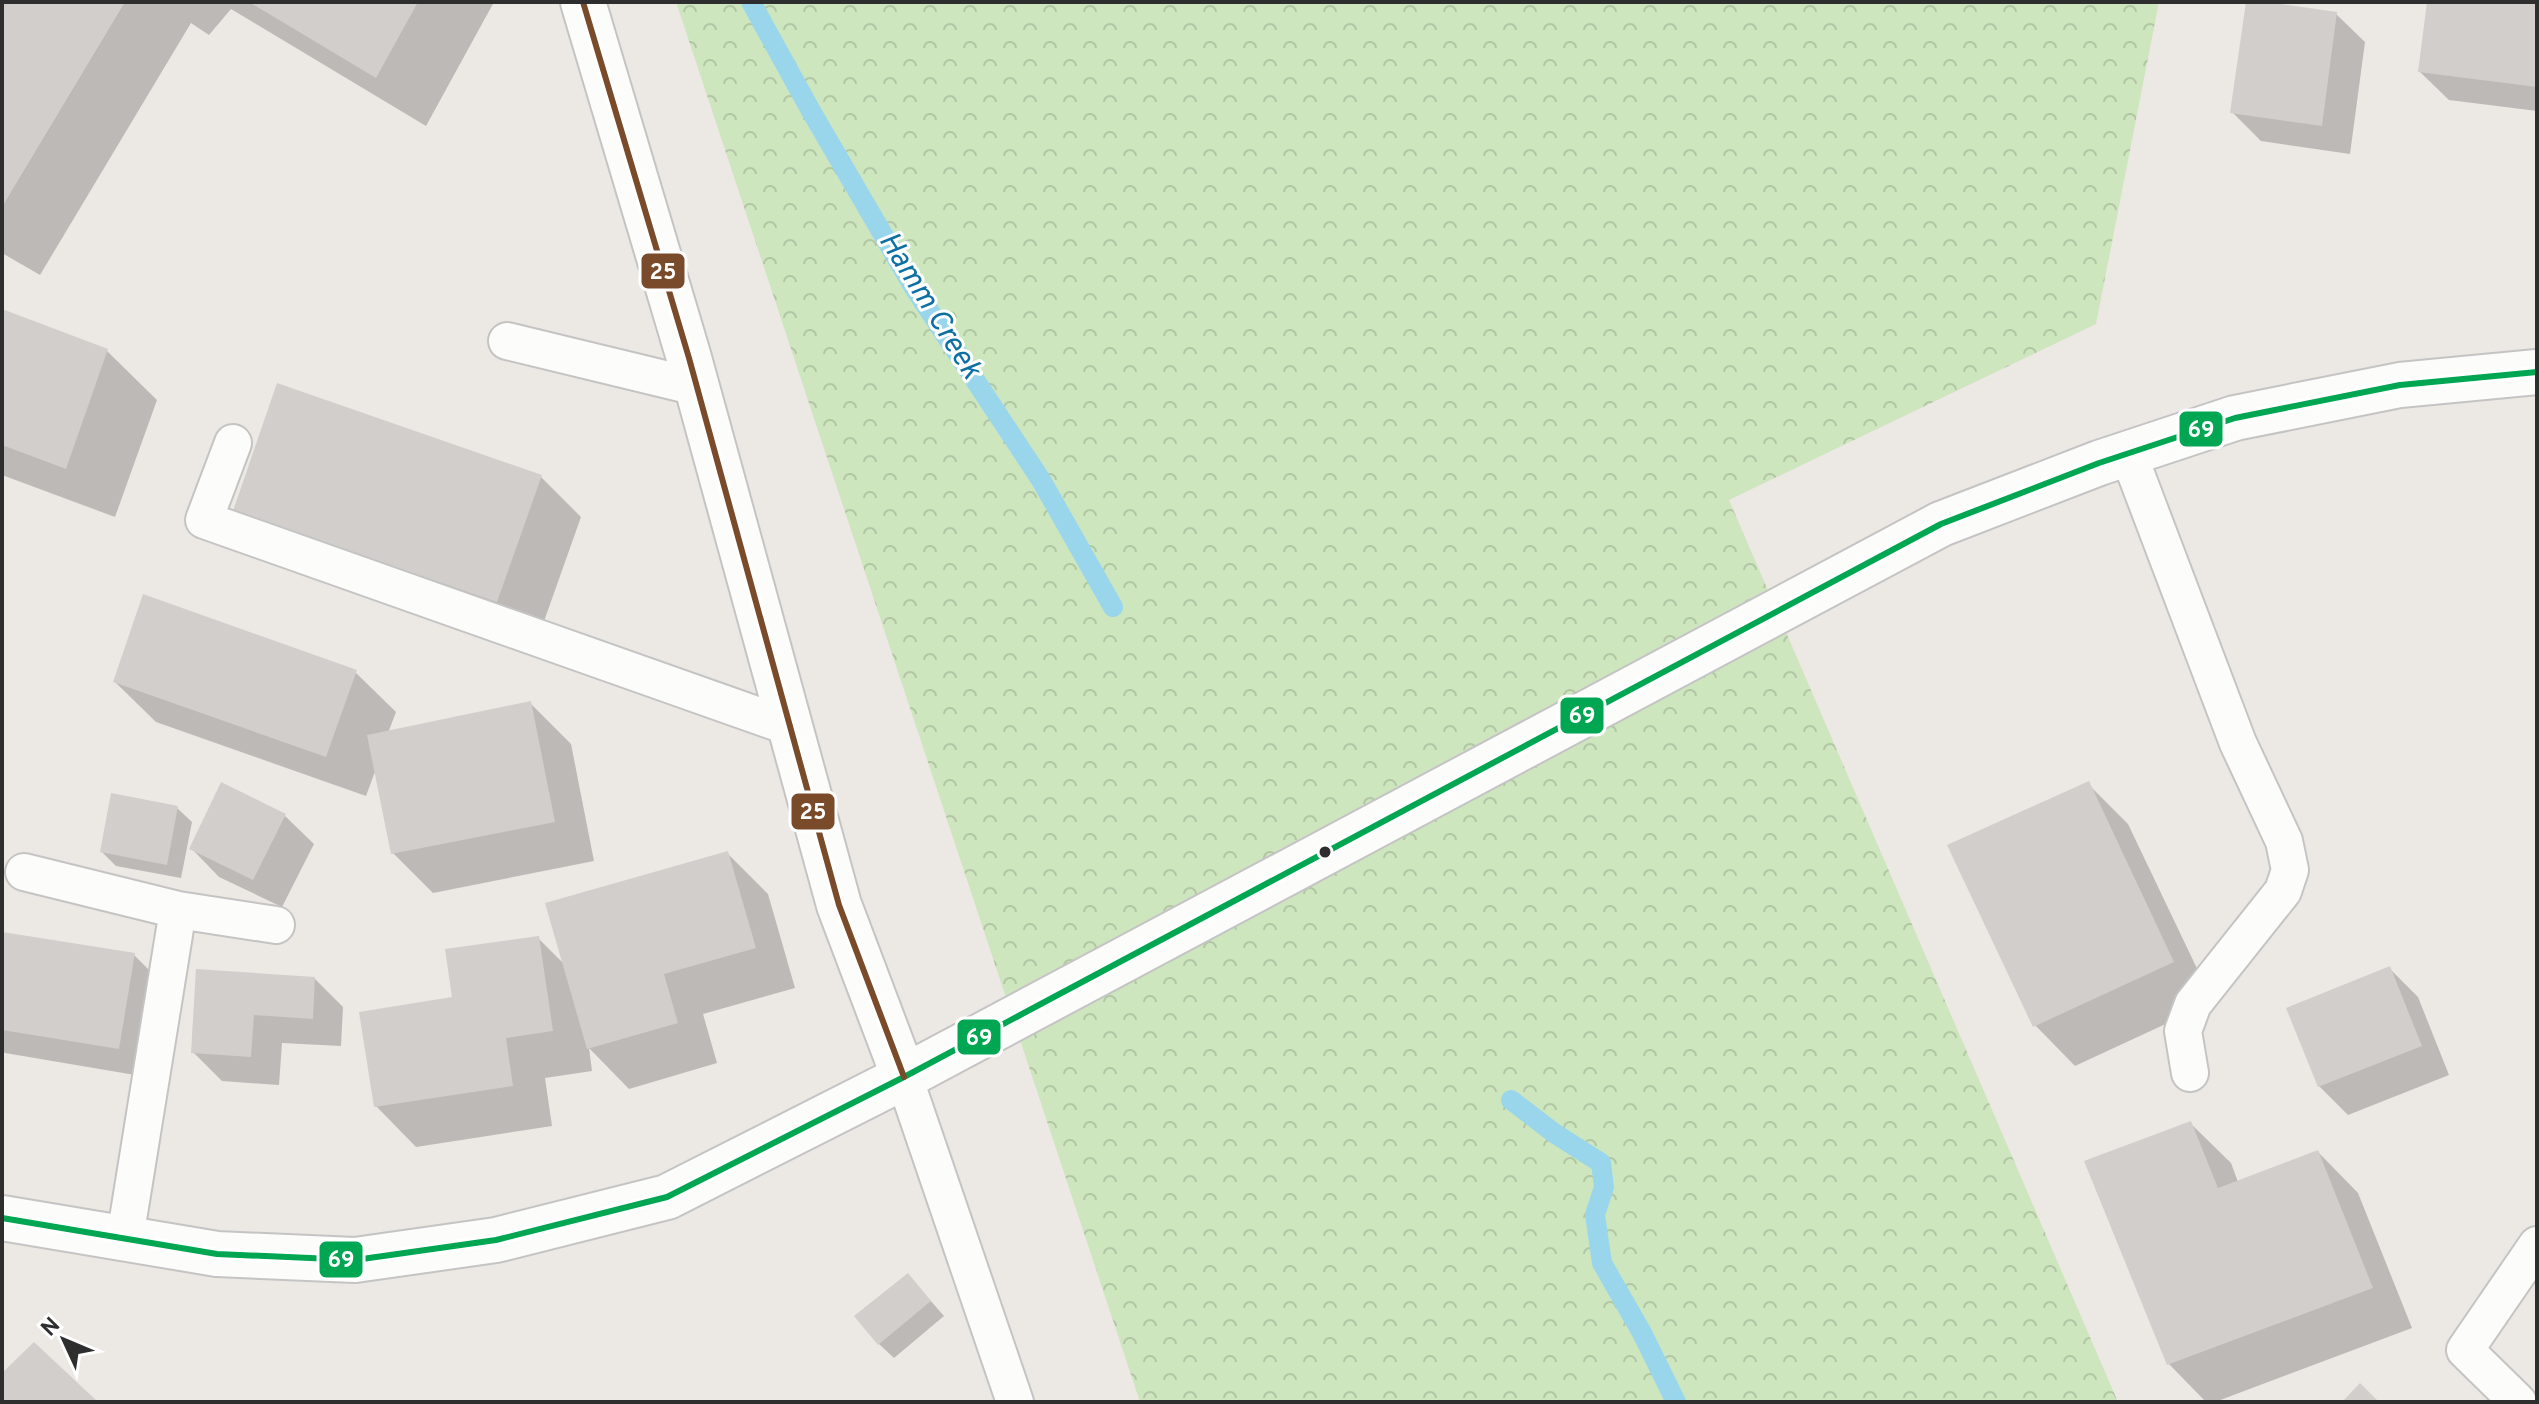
<svg xmlns="http://www.w3.org/2000/svg" width="2539" height="1404" viewBox="0 0 2539 1404" font-family="Overpass,sans-serif">
<defs>
<pattern id="forest-crowns" width="20" height="18" patternUnits="userSpaceOnUse" patternTransform="scale(2)"><rect width="20" height="18" fill="#cee6be"/><path d="M2 6a3 3 0 1 1 6 0M12 15a3 3 0 1 1 6 0" fill="none" stroke="#b1c6a4"/></pattern>
</defs>
<rect width="100%" height="100%" fill="#ece8e4"/>
<path fill="url(#forest-crowns)" d="M676,2H2159L2096,324L1729,500L2118,1402H1140Z"/>
<path fill="#0003" d="M2,2H494L426,126L231,9L209,35L191,23L40,275L2,253Z
M2248,2L2336,14L2365,42L2350,154L2261,141L2233,113Z
M2429,2H2537V111L2449,100L2420,72Z
M2,312L107,351L157,400L115,517L2,475Z
M541,477L581,517L537,641L276,550L235,510Z
M355,672L396,712L388,733L530,703L571,744L594,861L433,893L393,853L376,769L366,796L156,722L115,682Z
M2088,784L2128,824L2213,1002L2075,1066L2035,1025Z
M177,808L192,822L181,878L116,866L102,852Z
M285,816L314,844L282,907L219,877L191,848Z
M727,853L768,894L795,988L703,1014L717,1063L629,1089L589,1048L592,1071L545,1078L552,1126L416,1147L376,1106L455,999L538,938L565,965Z
M2,934L134,955L163,984L147,1077L5,1053L2,1050Z
M2390,969L2418,997L2449,1075L2348,1115L2319,1086Z
M198,971L314,978L343,1007L341,1046L282,1043L279,1085L222,1081L193,1052Z
M2190,1123L2231,1163L2238,1182L2318,1152L2358,1193L2412,1328L2215,1402H2206L2169,1364Z
M908,1275L944,1316L894,1358L879,1344Z"/>
<g fill="none" stroke-linecap="round" stroke-linejoin="round">
<path stroke="#99d6ec" stroke-width="20" d="M751,2L811,111L913,286L1041,480L1113,607
M1511,1100L1554,1133L1601,1163L1604,1187L1595,1215L1602,1263L1642,1333L1676,1402"/>
</g>
<path fill="#d1cecb" d="M2,2H125L2,207Z
M249,2H418L376,78Z
M2246,2H2266L2337,12L2322,126L2230,113Z
M2427,2H2537V87L2418,72Z
M2,309L108,349L66,469L2,445Z
M277,383L542,475L497,602L233,511Z
M143,594L357,670L326,757L113,682Z
M531,701L555,822L391,854L367,735Z
M2089,781L2174,962L2033,1027L1947,845Z
M221,782L286,814L253,880L189,849Z
M111,793L178,806L167,865L100,852Z
M728,851L756,948L664,974L678,1023L587,1049L545,903Z
M2,932L135,953L119,1049L2,1030Z
M539,936L553,1031L506,1038L513,1086L374,1107L359,1012L452,997L445,949Z
M2390,966L2422,1046L2318,1087L2286,1008Z
M196,969L315,977L313,1019L254,1015L251,1057L191,1053Z
M2191,1121L2218,1188L2318,1150L2373,1288L2167,1365L2084,1161Z
M908,1273L931,1301L878,1345L854,1316Z
M34,1342L98,1402H2V1373Z
M2360,1383L2379,1402H2342Z"/>
<g fill="none" stroke-linecap="round" stroke-linejoin="round">
<defs>
<path id="service" d="M507,341L697,387
M233,443L204,520L790,727
M2128,453L2238,743L2284,841L2290,870L2283,891L2193,1004L2183,1031L2190,1073
M24,872L178,910L125,1238
M178,910L276,925
M904,1077L1015,1402
M2518,1402L2465,1350L2537,1245"/>
<path id="minor" d="M583,2L689,358L839,905L904,1077"/>
<path id="secondary" d="M2,1218L217,1254L355,1260L496,1240L667,1197L904,1077L1941,524L2099,463L2235,418L2400,385L2537,372"/>
</defs>
<use href="#service" stroke="#c5c4c5" stroke-width="40"/>
<use href="#minor" stroke="#c5c4c5" stroke-width="48"/>
<use href="#secondary" stroke="#c5c4c5" stroke-width="48"/>
<use href="#service" stroke="#fcfcfb" stroke-width="36"/>
<use href="#minor" stroke="#fcfcfb" stroke-width="44"/>
<use href="#secondary" stroke="#fcfcfb" stroke-width="44"/>
<defs>
<path id="bus-1" d="M2,1218L217,1254L355,1260L496,1240L667,1197L904,1077L1941,524L2099,463L2235,418L2400,385L2537,372"/>
<path id="bus-2" d="M583,2L689,358L839,905L904,1077"/>
</defs>
<use href="#bus-1" stroke="#fff" stroke-width="12"/>
<use href="#bus-2" stroke="#fff" stroke-width="12"/>
<use href="#bus-1" stroke="#00a651" stroke-width="6"/>
<use href="#bus-2" stroke="#7a4b2a" stroke-width="6"/>
</g>
<circle fill="#2e2e2e" stroke="#fff" stroke-width="3" cx="1325" cy="852" r="7"/>
<g text-anchor="middle" dominant-baseline="central" stroke-width="6" stroke-linejoin="round" paint-order="stroke">
<g font-size="30" font-style="italic" fill="#0d6fa3" stroke="#fff">
<text transform="translate(929 306) rotate(58)">Hamm Creek</text>
</g>
</g>
<g stroke="#fff" stroke-width="3">
<rect x="640" y="252" width="46" height="38" rx="8" fill="#7a4b2a"/>
<rect x="2178" y="410" width="46" height="38" rx="8" fill="#00a651"/>
<rect x="1559" y="696" width="46" height="39" rx="8" fill="#00a651"/>
<rect x="790" y="792" width="46" height="39" rx="8" fill="#7a4b2a"/>
<rect x="956" y="1018" width="46" height="38" rx="8" fill="#00a651"/>
<rect x="318" y="1240" width="46" height="39" rx="8" fill="#00a651"/>
</g>
<g font-size="22" text-anchor="middle" font-weight="bold" fill="#fff">
<text x="663" y="279">25</text>
<text x="2201" y="437">69</text>
<text x="1582" y="723">69</text>
<text x="813" y="819">25</text>
<text x="979" y="1045">69</text>
<text x="341" y="1267">69</text>
</g>
<rect width="2539" height="1404" fill="none" stroke="#2e2e2e" stroke-width="8"/>
<g transform="translate(64 1340) rotate(314)" stroke="#ffffff" stroke-width="6" paint-order="stroke">
<path d="M0-6L14 30L0 20L-14 30Z" fill="#2e2e2e"/>
<text y="-12" font-size="22" font-weight="bold" text-anchor="middle" fill="#2e2e2e">N</text>
</g>
</svg>
